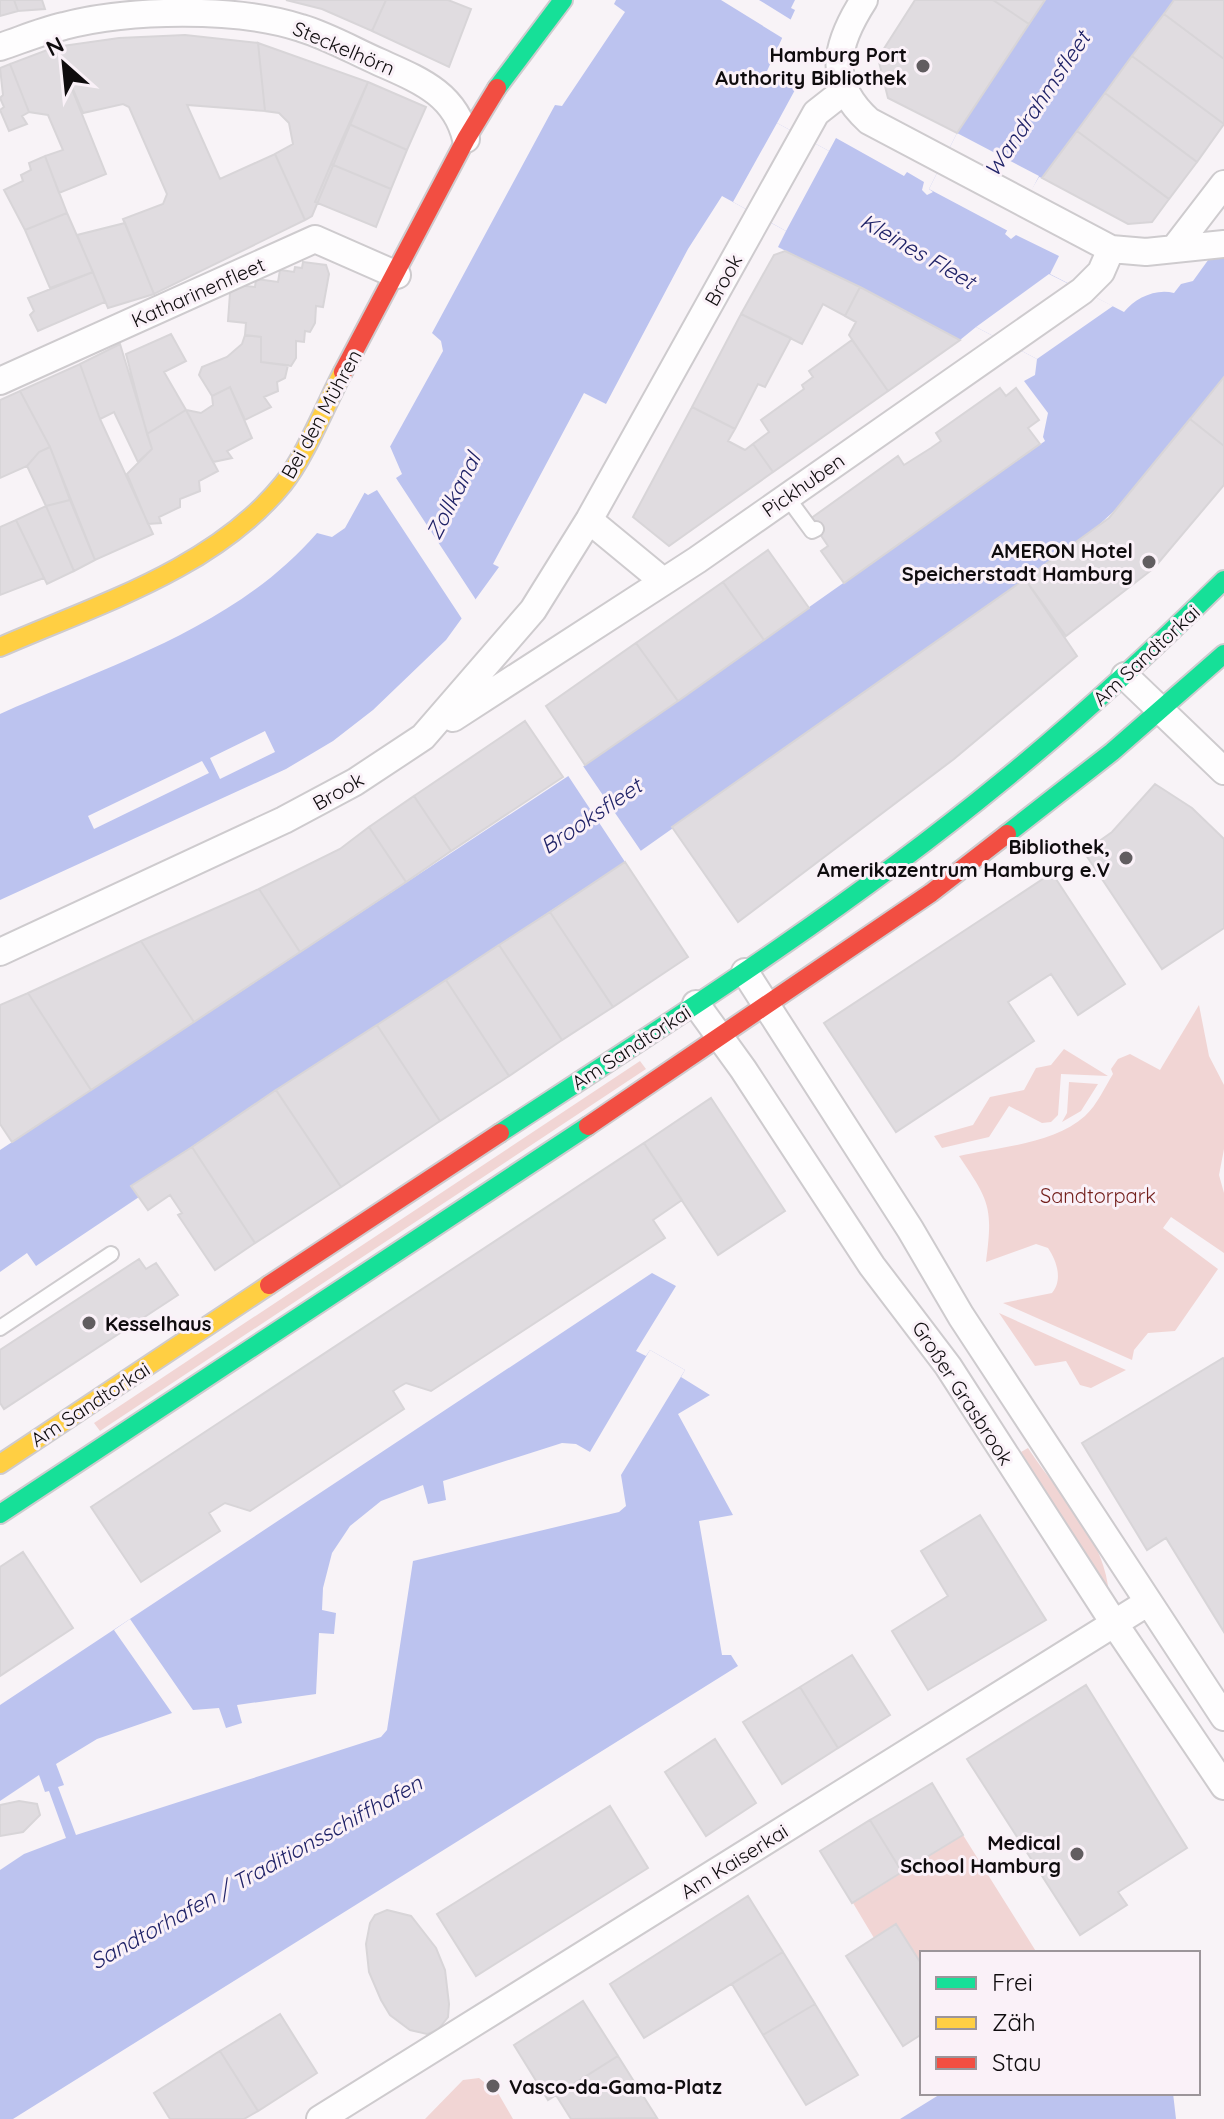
<svg xmlns="http://www.w3.org/2000/svg" width="1224" height="2119" viewBox="0 0 1224 2119" font-family="Quicksand,sans-serif">
<rect width="100%" height="100%" fill="#f8f3f7"/>
<path fill="#f1d5d4" d="M1199,1005L1209,1056L1224,1085V1149L1219,1175L1224,1193V1253L1171,1217L1163,1228L1218,1269L1175,1331L1148,1333L1134,1350L1132,1360L1003,1303L1052,1293C1063,1280 1057,1261 1048,1248L1036,1244L986,1262C993,1207 990,1202 959,1156C998,1147 1054,1144 1085,1116C1097,1105 1105,1087 1113,1074L1111,1069L1118,1059L1130,1054L1160,1070Z
M1064,1049L1108,1076L1061,1074L1058,1115L1051,1122L1042,1123L1009,1106L989,1137L942,1148L934,1136L973,1125L990,1097L1024,1090L1036,1068L1051,1065Z
M640,1061L646,1069L100,1431L94,1423Z
M1069,1082L1098,1084L1081,1111L1062,1122L1067,1113Z
M999,1313L1126,1370L1091,1388L1080,1385L1066,1361L1035,1366Z
M1028,1448C1059,1496 1104,1535 1109,1594L1021,1452Z
M963,1835L1037,1953H922V1965L895,1925L874,1938L853,1903Z
M479,2078L498,2093L513,2119H425L463,2080Z"/>
<path fill="#bcc3ef" d="M616,0H795L791,8L795,10L767,71L796,88L777,123L829,151L836,138L904,176L907,172L924,182L922,190L927,195L933,192L929,189L957,133L1045,0H1174L1042,178L1039,177L1005,234L1011,239L1016,235L1059,256L1050,274L1124,312C1135,298 1156,288 1174,293L1181,284L1193,281L1224,238V377L1127,499L1088,535L625,862L132,1186L139,1197L36,1266L27,1253L0,1272V1150L585,765L1045,441L1043,437L1048,413L1024,381L1035,375L1037,359L976,327L960,340L778,247L786,231L722,196L688,249L606,404L584,393L493,564L499,567L446,640L373,710L333,741L286,769L0,900V714C110,665 236,627 317,533L332,537L345,528L443,351L441,341L432,333L549,116L555,105L562,106L625,12L614,4Z
M652,1273L676,1286L636,1351L646,1356L650,1350L685,1370L681,1377L710,1395L678,1414L733,1515L699,1521L722,1655H731L738,1666L13,2119H0V1705Z
M942,2093H1173L1176,2119H900Z"/>
<path fill="#f8f3f7" d="M721,0H759L793,21L784,39Z
M777,123L829,151L786,231L733,202Z
M957,133L1039,176L1010,232L929,189Z
M1049,274L1113,306L1037,359L976,327Z
M389,444L402,474L396,478L478,603L464,622L377,490L368,495L362,491Z
M265,731L275,752L220,779L210,758Z
M202,761L209,773L94,829L88,816Z
M581,763L643,854L627,865L565,771Z
M650,1350L685,1370L621,1475L626,1506L619,1512L413,1561L387,1730L381,1737L76,1835L58,1787L64,1785L56,1764L97,1739L172,1713L114,1630L130,1619L193,1710L219,1708L226,1728L242,1723L237,1705L316,1694L319,1633L334,1634L336,1613L322,1610L323,1588L332,1553L350,1526L381,1501L423,1485L428,1504L446,1500L443,1481L562,1443L576,1444L590,1452Z
M39,1775L45,1792L49,1791L66,1838L24,1854L0,1870V1801Z"/>
<path fill="#e0dce0" stroke="#d8d5d8" stroke-width="2" d="M0,0H14L18,11L0,16Z
M14,0H42L45,9L18,11Z
M286,0H386L372,31L322,9Z
M386,0H448L471,9L449,67L372,31Z
M915,0H993L1029,24L957,133L888,98L878,58Z
M993,0H1045L1029,24Z
M1174,0H1224V59L1164,14Z
M1164,14L1224,59V124L1132,56Z
M185,35L258,43L265,111L187,105L220,179L275,154L305,220L154,294L123,219L163,204L167,194L129,107L123,104L83,113L55,47L119,38Z
M258,43L368,82L312,216L305,220L275,154L293,144L289,123L279,113L265,111Z
M55,47L106,174L59,193L45,156L63,150L48,115L29,112L10,64Z
M1132,56L1224,124L1197,162L1105,93Z
M10,64L29,112L22,116L27,124L9,131L0,110L4,107L0,98L3,95L0,68Z
M368,82L426,107L407,150L349,124Z
M1105,93L1197,162L1169,199L1077,131Z
M349,124L407,150L391,189L331,164Z
M1077,131L1169,199L1152,222L1128,224L1042,178Z
M45,156L67,213L25,230L4,190L23,181L21,175L31,170L29,163Z
M331,164L391,189L376,227L315,202Z
M67,213L93,272L50,288L25,230Z
M125,223L154,294L108,308L77,235Z
M785,251L860,287L845,316L823,304L802,344L741,314L774,255Z
M303,262L326,265L329,274L323,307L316,306L315,323L310,332L305,331L304,342L296,341V358L291,366L261,362V337L245,335L246,323L228,321L230,293L235,285L255,287L256,279L278,282L280,270L294,272L295,267L302,268Z
M93,272L105,302L38,331L30,315L34,311L28,298Z
M860,287L960,340L888,391L849,335L856,322L845,316Z
M741,314L791,338L765,387L758,384L735,429L692,407Z
M171,334L186,361L164,372L186,410L147,434L126,354Z
M245,335L261,337V362L288,365L285,378L277,382L278,391L264,397L271,407L245,420L230,387L212,396L199,375L202,367L227,357L242,344Z
M852,340L888,391L773,472L753,444L769,432L761,420L804,389L802,385L813,377L809,371Z
M120,344L152,449L138,462L114,412L100,419L80,364Z
M80,364L100,419L153,534L95,560L50,447L20,391Z
M1224,377V446L1190,419Z
M230,387L252,438L227,451L232,458L213,462L186,410L201,413L213,405L212,396Z
M1000,388L1006,396L1016,388L1039,420L1028,428L1040,444L844,583L821,551L828,546L810,519L898,456L904,465L931,448L941,441L936,433Z
M20,391L50,447L39,452L27,466L0,478V400Z
M692,407L735,429L728,441L745,450L753,444L773,472L669,546L633,517Z
M186,410L218,471L199,481L200,491L180,499V507L159,517L161,523L148,524L127,474L152,449L147,434Z
M1190,419L1224,446V485L1154,568L1066,636L1025,579L1109,518Z
M50,447L70,500L46,506L27,466L39,452Z
M70,500L95,560L74,571L46,506Z
M46,506L74,571L47,584L16,520Z
M16,520L44,578L0,595V527Z
M768,550L809,608L764,640L723,582Z
M1025,579L1077,656L954,759L738,922L672,827Z
M723,582L764,640L678,701L636,643Z
M636,643L678,701L585,765L546,706Z
M525,721L563,777L451,851L414,796Z
M1155,784L1192,808L1224,839V928L1162,969L1084,852L1112,832Z
M414,796L451,851L406,882L369,827Z
M369,827L406,882L300,952L259,889L340,849Z
M625,862L688,957L613,1007L550,912Z
M1052,873L1125,984L1078,1015L1051,974L1008,1002L1034,1041L896,1132L824,1023Z
M259,889L300,952L194,1022L141,941Z
M550,912L613,1007L562,1040L499,945Z
M141,941L194,1022L91,1090L28,993Z
M499,945L562,1040L509,1076L446,980Z
M446,980L509,1076L440,1121L377,1025Z
M28,993L91,1090L12,1142L0,1124V1005Z
M377,1025L440,1121L341,1187L276,1090Z
M276,1090L341,1187L255,1243L192,1147Z
M711,1098L785,1211L718,1255L644,1143Z
M644,1143L682,1200L653,1220L665,1238L431,1391L406,1383L399,1387L393,1391L404,1409L250,1511L225,1503L209,1513L220,1531L141,1582L91,1507Z
M192,1147L255,1243L215,1270L178,1215L182,1213L170,1195L148,1210L131,1186Z
M139,1259L146,1269L156,1263L178,1295L4,1409L0,1403V1350Z
M1223,1358L1224,1359V1632L1166,1538L1147,1550L1082,1443Z
M980,1515L1046,1620L928,1690L892,1631L948,1596L921,1551Z
M23,1552L73,1628L0,1676V1567Z
M852,1655L890,1715L838,1748L800,1687Z
M1086,1685L1187,1848L1118,1892L1127,1905L1080,1935L967,1759Z
M800,1687L838,1748L782,1784L743,1722Z
M715,1739L756,1803L706,1836L665,1772Z
M932,1783L963,1835L902,1872L870,1820Z
M19,1801L37,1804L40,1815L23,1832L0,1836V1805Z
M610,1806L648,1868L476,1976L437,1914Z
M870,1820L902,1872L852,1903L820,1851Z
M748,1896L783,1952L644,2038L610,1984Z
M387,1910L411,1916L436,1948L445,1970L449,2004L448,2017L437,2031L427,2034L410,2030L390,2015L381,2000L369,1972L366,1944L370,1923L375,1915Z
M896,1924L922,1965V2034L903,2046L846,1956Z
M783,1952L815,2004L763,2035L732,1984Z
M583,2001L618,2056L548,2100L514,2045Z
M815,2004L858,2075L806,2105L763,2035Z
M280,2014L317,2073L258,2111L220,2051Z
M220,2051L258,2111L244,2119H170L154,2093Z
M618,2056L657,2118L571,2119L556,2095Z"/>
<g fill="none" stroke-linecap="round" stroke-linejoin="round">
<defs>
<path id="lane" d="M787,497L812,531L816,529
M0,1328L111,1254"/>
<path id="street" d="M864,0C835,45 826,82 869,121L1111,249
M0,47C21,40 42,31 64,26C129,9 237,7 301,28C328,36 354,51 379,62C419,80 455,93 466,139
M1174,249L1224,184
M0,381L315,239L397,275
M589,520L663,581
M1125,676L1224,771
M453,718L697,560L1082,291L1101,272L1111,249L1146,252L1224,244
M0,952L284,820L355,782L423,737L533,610L589,520L816,113L844,91
M745,972L910,1229L961,1316L1224,1717
M696,1004L743,1069L872,1266L948,1366L1114,1623L1224,1786
M320,2119L1147,1603"/>
<path id="fast" d="M497,88L563,0
M1007,834L1112,752L1224,654
M500,1133C670,1022 843,912 1000,783C1079,719 1152,651 1224,580
M0,1514L588,1126"/>
<path id="slow" d="M0,647C96,605 214,569 283,484C305,457 326,404 343,372
M0,1464L269,1285"/>
<path id="jam" d="M343,372L466,139L497,88
M588,1126L931,893L1007,834
M269,1285L500,1133"/>
</defs>
<use href="#lane" stroke="#cecbce" stroke-width="18"/>
<use href="#street" stroke="#cecbce" stroke-width="30"/>
<use href="#fast" stroke="#cecbce" stroke-width="22"/>
<use href="#slow" stroke="#cecbce" stroke-width="22"/>
<use href="#jam" stroke="#cecbce" stroke-width="22"/>
<use href="#lane" stroke="#fefdfe" stroke-width="14"/>
<use href="#street" stroke="#fefdfe" stroke-width="26"/>
<use href="#fast" stroke="#16e098" stroke-width="18"/>
<use href="#slow" stroke="#ffcf43" stroke-width="18"/>
<use href="#jam" stroke="#f24e42" stroke-width="18"/>
</g>
<g fill="#615d60" stroke="#faf1f8" stroke-width="3">
<circle cx="923" cy="66" r="8"/>
<circle cx="1149" cy="562" r="8"/>
<circle cx="1126" cy="858" r="8"/>
<circle cx="89" cy="1323" r="8"/>
<circle cx="1077" cy="1854" r="8"/>
<circle cx="493" cy="2086" r="8"/>
</g>
<g text-anchor="middle" dominant-baseline="central" stroke-width="6" stroke-linejoin="round" paint-order="stroke">
<g font-size="20" fill="#0f0c0e" stroke="#faf1f8">
<text transform="translate(344 48) rotate(23)">Steckelhörn</text>
<text transform="translate(723 280) rotate(-61)">Brook</text>
<text transform="translate(198 292) rotate(-24)">Katharinenfleet</text>
<text transform="translate(321 414) rotate(-61)">Bei den Mühren</text>
<text transform="translate(803 485) rotate(-35)">Pickhuben</text>
<text transform="translate(1146 655) rotate(-43)">Am Sandtorkai</text>
<text transform="translate(338 791) rotate(-30)">Brook</text>
<text transform="translate(631 1047) rotate(-33)">Am Sandtorkai</text>
<text transform="translate(963 1393) rotate(57)">Großer Grasbrook</text>
<text transform="translate(90 1404) rotate(-33)">Am Sandtorkai</text>
<text transform="translate(734 1861) rotate(-32)">Am Kaiserkai</text>
</g>
<g font-size="20" font-weight="bold" fill="#0f0c0e" stroke="#faf1f8" text-anchor="end">
<text x="907" y="54">Hamburg Port<tspan x="907" dy="23">Authority Bibliothek</tspan></text>
<text x="1133" y="550">AMERON Hotel<tspan x="1133" dy="23">Speicherstadt Hamburg</tspan></text>
<text x="1110" y="846">Bibliothek,<tspan x="1110" dy="23">Amerikazentrum Hamburg e.V</tspan></text>
<text x="105" y="1323" text-anchor="start">Kesselhaus</text>
<text x="1061" y="1842">Medical<tspan x="1061" dy="23">School Hamburg</tspan></text>
<text x="509" y="2086" text-anchor="start">Vasco-da-Gama-Platz</text>
</g>
<g font-size="20" fill="#731f1b" stroke="#faf1f8">
<text x="1098" y="1195">Sandtorpark</text>
</g>
<g font-size="22" font-style="italic" fill="#202368" stroke="#faf1f8">
<text transform="translate(1037 104) rotate(-56)">Wandrahmsfleet</text>
<text transform="translate(918 251) rotate(30)">Kleines Fleet</text>
<text transform="translate(453 496) rotate(-63)">Zollkanal</text>
<text transform="translate(591 816) rotate(-34)">Brooksfleet</text>
<text transform="translate(256 1872) rotate(-29)">Sandtorhafen / Traditionsschiffhafen</text>
</g>
</g>
<rect x="920" y="1951" width="280" height="144" fill="#faf1f8" stroke="#9c959a" stroke-width="2"/>
<rect x="936" y="1977" width="40" height="12" fill="#16e098" stroke="#9c959a" stroke-width="2"/>
<text x="992" y="1991" font-size="24" fill="#0f0c0e">Frei</text>
<rect x="936" y="2017" width="40" height="12" fill="#ffcf43" stroke="#9c959a" stroke-width="2"/>
<text x="992" y="2031" font-size="24" fill="#0f0c0e">Zäh</text>
<rect x="936" y="2057" width="40" height="12" fill="#f24e42" stroke="#9c959a" stroke-width="2"/>
<text x="992" y="2071" font-size="24" fill="#0f0c0e">Stau</text>
<g transform="translate(64 64) rotate(333)" stroke="#faf1f8" stroke-width="6" paint-order="stroke">
<path d="M0-6L14 30L0 20L-14 30Z" fill="#0f0c0e"/>
<text y="-12" font-size="22" font-weight="bold" text-anchor="middle" fill="#0f0c0e">N</text>
</g>
</svg>
